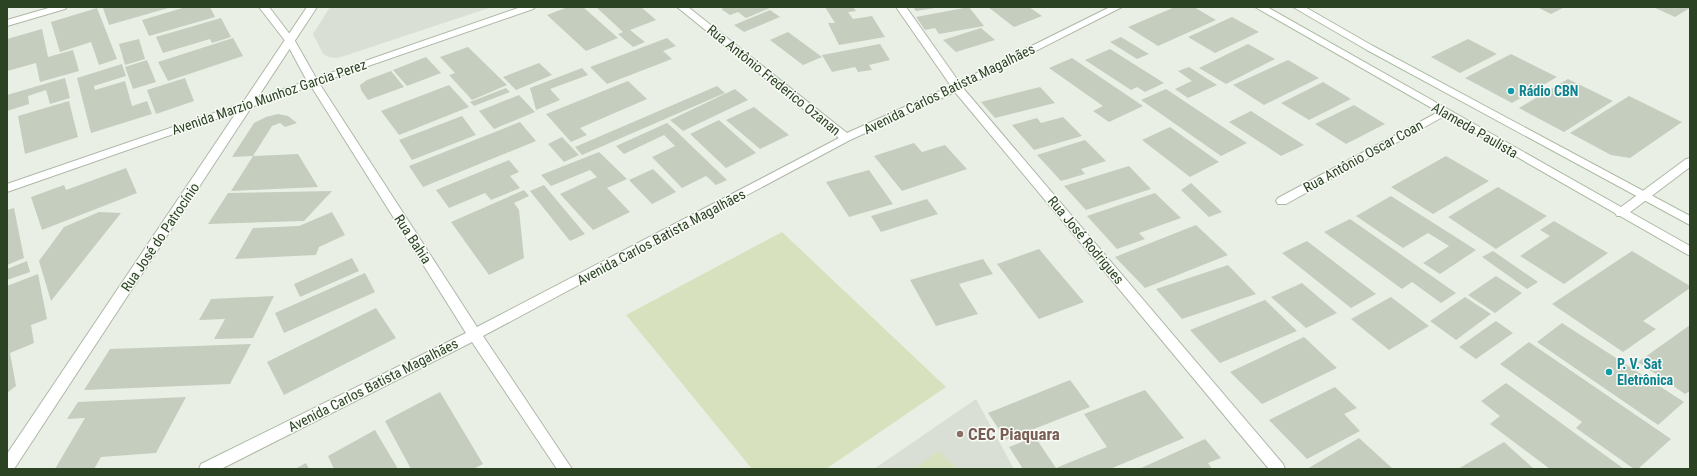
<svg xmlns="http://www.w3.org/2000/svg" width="1697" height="476" viewBox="0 0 1697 476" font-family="'Roboto Condensed',sans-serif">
<rect width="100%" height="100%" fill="#eaefe6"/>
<path fill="#d9dfd4" d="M330,7H492L338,58L329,57L323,54L313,34Z
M976,399L1014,469H874Z"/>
<path fill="#d8e1be" d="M782,232L946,387L826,469H752L626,315Z
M939,451L957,469H914Z"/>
<path fill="#c4cdbe" d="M106,7H172L109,25L103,8Z
M186,7H210L215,17L149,36L142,20Z
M568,7H583L618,38L586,51L547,15Z
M596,7H641L656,20L630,30L645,42L633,47L618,34L623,32Z
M726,7H772L746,18L738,12L730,15L721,9Z
M825,7H853L856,11L848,12L853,19L872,16L885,37L839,45L828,23H835Z
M913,7H934L935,8L916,11Z
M969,7L984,26L939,34L935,28L925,30L916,17Z
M988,7H1029L1042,16L1014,27Z
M1175,7H1194L1216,20L1158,46L1128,27Z
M1537,7H1565L1551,14Z
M1653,7H1690V8L1675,17Z
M97,8L117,59L99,65L91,42L60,52L51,22Z
M770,10L780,17L744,32L734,25Z
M1232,17L1259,32L1215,53L1188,37Z
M221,18L231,37L212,43L210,39L163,53L156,37Z
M981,28L995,40L956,52L943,40Z
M42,29L48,57L73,50L79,71L40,82L36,63L7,71V39Z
M788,32L822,57L803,65L770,40Z
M1121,37L1149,54L1137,59L1110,42Z
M233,38L243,56L168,81L158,62Z
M667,38L676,46L663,51L672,59L607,84L590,67Z
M139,39L145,59L125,65L119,44Z
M1468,39L1497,54L1460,73L1431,57Z
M880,44L890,60L869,65L872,70L858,72L855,67L832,72L822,55Z
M1248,44L1275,59L1226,84L1199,68Z
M468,47L507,85L472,100L449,75L455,73L440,57Z
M1110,49L1164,83L1145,92L1137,87L1131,90L1085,60Z
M1511,54L1557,77L1512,103L1465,78Z
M426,57L441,73L407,86L393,70Z
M1072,58L1143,106L1109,122L1093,111L1103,106L1049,68Z
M147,60L156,82L133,89L125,67Z
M1288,60L1319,78L1264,105L1233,85Z
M539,63L552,75L516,90L503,77Z
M122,64L126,76L94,86L95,90L125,81L132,106L147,101L152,114L91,133L77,78Z
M1189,67L1217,85L1188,98L1175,89L1192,81L1178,71Z
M582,68L588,75L550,89L560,100L536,110L530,88Z
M391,71L404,87L368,100L361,90L360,85L367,80Z
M65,78L70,98L50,104L46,90L28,96L29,104L7,111V95Z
M185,78L194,101L156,114L147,90Z
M1568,79L1613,101L1564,132L1519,108Z
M628,81L647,99L580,128L587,135L571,142L546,114Z
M1323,82L1351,99L1309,120L1281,103Z
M449,85L469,107L399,135L381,111Z
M717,86L725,93L582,155L575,147Z
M1040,87L1055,103L995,118L981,102Z
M506,88L510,92L474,106L470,102Z
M735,89L748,100L683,131L670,120Z
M1166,89L1247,143L1221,156L1141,100Z
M519,95L535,112L494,129L479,111Z
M1629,96L1682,122L1630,158L1611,155L1570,133Z
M69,101L78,137L25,154L18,116Z
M1354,105L1385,124L1346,144L1315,124Z
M754,107L789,135L760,149L726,120Z
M1251,111L1304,145L1281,156L1229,122Z
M278,114L288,116L297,123L285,127L280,123L272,126L253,156L232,157L254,123L266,117Z
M462,116L476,135L412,160L399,140Z
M1063,117L1082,136L1034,150L1012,125L1037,118L1041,123Z
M719,120L756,153L726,168L690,134Z
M520,122L536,141L423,187L409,166Z
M667,123L675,130L727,180L716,185L706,176L682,188L652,157L675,146L664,135L624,154L616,146Z
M1170,127L1219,162L1190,177L1142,140Z
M562,137L579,155L564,162L548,144Z
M1085,140L1106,161L1081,169L1085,174L1061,181L1037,155Z
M914,143L922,152L945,145L967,169L902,191L874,156Z
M599,152L627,179L607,188L630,212L593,230L560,194L597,177L590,170L551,186L541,175Z
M298,154L318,187L231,191L253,156Z
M1446,156L1489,181L1433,214L1391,187Z
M509,160L519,172L510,176L520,188L491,200L485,193L449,208L436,190Z
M1129,166L1151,189L1086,210L1064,186Z
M126,168L137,193L42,230L31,197L64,185L66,190Z
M653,169L676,192L652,204L629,180Z
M869,170L893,204L849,217L826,182Z
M1191,183L1222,212L1209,217L1181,190Z
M544,185L585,234L570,241L530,191Z
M1498,187L1547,216L1496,249L1448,217Z
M524,190L529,196L514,203L519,210L524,258L489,275L451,222Z
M332,191L304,221L208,224L228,193Z
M1155,193L1181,218L1139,233L1145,239L1117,249L1087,216Z
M1391,196L1476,250L1440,274L1423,263L1449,246L1428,233L1403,248L1356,216Z
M927,199L938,214L881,232L871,216Z
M14,208L24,258L7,265V210Z
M99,212L121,213L51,301L39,261L64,227Z
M332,212L345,235L319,247L316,255L235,259L253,228L299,226Z
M1350,219L1456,293L1441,303L1412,282L1402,289L1324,232Z
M1554,221L1608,253L1564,284L1520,256L1550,236L1540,230Z
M1196,225L1228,255L1145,288L1115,257Z
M1307,241L1376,294L1351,308L1282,253Z
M1039,249L1084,302L1039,319L997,264Z
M1493,251L1538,282L1527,289L1482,257Z
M1632,251L1690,286V288L1643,321L1656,329L1623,352L1552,304Z
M352,258L359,271L300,297L294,284Z
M983,259L993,274L959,284L978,314L936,326L910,280Z
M27,261L30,272L7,280V269Z
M1228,265L1256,294L1182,319L1156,289Z
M365,273L375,292L284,333L275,313Z
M38,274L47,319L31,325L34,343L10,353L16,386L7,393V286Z
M1496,276L1522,293L1495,313L1468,295Z
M1302,283L1337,313L1306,328L1271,297Z
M274,296L253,338L214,339L225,319L199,320L211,299Z
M1391,297L1429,326L1389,350L1351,319Z
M1465,297L1491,314L1456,340L1430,321Z
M1265,300L1297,331L1220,363L1190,330Z
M376,308L396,338L284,395L267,362Z
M1496,321L1513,333L1476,359L1459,347Z
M1562,323L1684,402L1658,425L1537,342Z
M1690,325V391L1685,394L1638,362Z
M1304,337L1337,368L1262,404L1230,372Z
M1529,342L1671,439L1638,469H1634L1576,428L1582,422L1500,364Z
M251,344L230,384L84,390L110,349Z
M1070,380L1090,407L1006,440L988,413Z
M1506,383L1624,469H1550L1490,424L1500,416L1481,401Z
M1335,387L1357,408L1344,414L1360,431L1307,459L1269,420Z
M1145,390L1184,438L1110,469H1023L1009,447L1035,437L1056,468L1107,447L1084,414Z
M440,392L483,464L473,469H411L385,421Z
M186,397L156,453L101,457L94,469H55L85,418L67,419L78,402Z
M375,430L398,469H334L328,456Z
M1359,438L1393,469H1307Z
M1205,439L1221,458L1208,463L1212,469H1139Z
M1504,442L1534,469H1458Z
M306,463L309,469H295Z"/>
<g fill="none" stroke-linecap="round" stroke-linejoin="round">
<defs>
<path id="minor" d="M52,7H67L65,9L7,26V20Z
M259,7H269L295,41L316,78L521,7H535L533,9L319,83L477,327L839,138L677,7H688L847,133L951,86L896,7H906L959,82L1110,7H1122L963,88L1283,464L1285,469H1269L955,92L850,140L483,336L572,469H557L472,342L221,469H199L201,464L466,333L311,86L7,192V184L307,81L286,42Z
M1444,109L1449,112L1448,114L1286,204H1278L1276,201L1278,198Z
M1690,158V167L1625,216H1617L1615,213L1617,210L1686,159Z"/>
<path id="tertiary" d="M307,7H317L14,469H7V454Z"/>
<path id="secondary" d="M1255,7H1267L1690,246V256Z
M1293,7H1305L1373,46L1690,216V225L1367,50Z"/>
</defs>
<use href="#minor" stroke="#adb8a8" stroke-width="2"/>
<use href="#tertiary" stroke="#adb8a8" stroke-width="2"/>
<use href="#secondary" stroke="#acbca3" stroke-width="2"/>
<use href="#minor" fill="#fff" fill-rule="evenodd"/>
<use href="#tertiary" fill="#fff" fill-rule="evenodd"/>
<use href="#secondary" fill="#fff" fill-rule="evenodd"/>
</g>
<g fill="#0f9aa8" stroke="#f9fbf7" stroke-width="1.5">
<circle cx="1511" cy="91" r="4"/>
<circle cx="1609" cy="372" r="4"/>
</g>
<circle fill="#8d6e63" stroke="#f9fbf7" stroke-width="1.5" cx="960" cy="434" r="4"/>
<g text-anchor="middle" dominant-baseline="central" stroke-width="3" stroke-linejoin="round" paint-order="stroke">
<g font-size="14" fill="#2c4323" stroke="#f9fbf7">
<text transform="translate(774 80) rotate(39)">Rua Antônio Frederico Ozanan</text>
<text transform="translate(949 89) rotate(-26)">Avenida Carlos Batista Magalhães</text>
<text transform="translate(269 97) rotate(-19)">Avenida Marzio Munhoz Garcia Perez</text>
<text transform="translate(1475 130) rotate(30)">Alameda Paulista</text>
<text transform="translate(1363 156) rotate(-29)">Rua Antônio Oscar Coan</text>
<text transform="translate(160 237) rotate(-56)">Rua José do Patrocínio</text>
<text transform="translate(661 237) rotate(-28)">Avenida Carlos Batista Magalhães</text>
<text transform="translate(413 239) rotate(57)">Rua Bahia</text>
<text transform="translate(1086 240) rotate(50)">Rua José Rodrigues</text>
<text transform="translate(373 385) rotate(-27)">Avenida Carlos Batista Magalhães</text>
</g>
<g font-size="14" font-weight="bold" fill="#0d838f" stroke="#f9fbf7" text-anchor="start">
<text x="1519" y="91">Rádio CBN</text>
<text x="1617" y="364">P. V. Sat<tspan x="1617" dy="16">Eletrônica</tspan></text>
</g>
<g font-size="17" font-weight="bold" fill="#785e54" stroke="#f9fbf7" text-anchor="start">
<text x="968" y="434">CEC Piaquara</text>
</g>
</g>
<rect width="1697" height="476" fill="none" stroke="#2c4323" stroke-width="16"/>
</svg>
